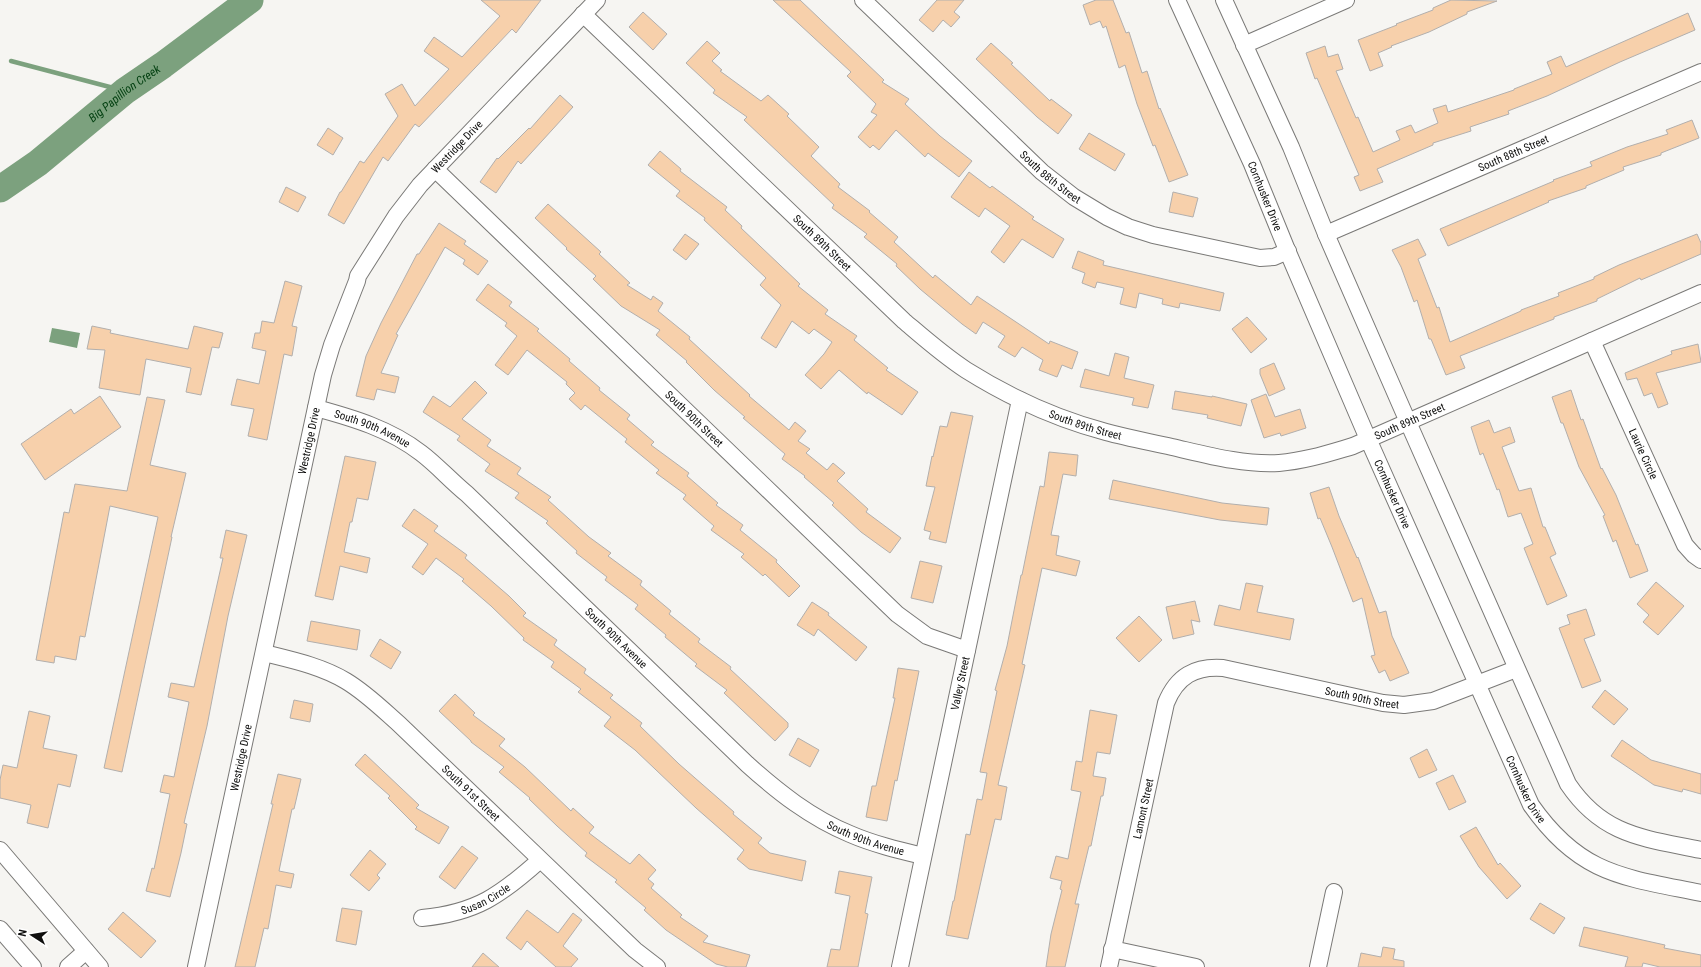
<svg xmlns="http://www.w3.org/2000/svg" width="1701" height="967" viewBox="0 0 1701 967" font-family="'Roboto Condensed',sans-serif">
<rect width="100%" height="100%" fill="#f6f5f2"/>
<path fill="#7ca17e" d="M52,328L80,333L77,348L49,342Z"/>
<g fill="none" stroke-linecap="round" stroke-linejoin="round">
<path stroke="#7ca17e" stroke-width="4.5" d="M11,61L125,91"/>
<path stroke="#7ca17e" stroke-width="27" id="s1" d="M0,189L38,163L125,91L163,65L250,0"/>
</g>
<path fill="#f7d0ab" stroke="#b2afad" d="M481,0H541L516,33L512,29L419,127L415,124L388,161L383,157L344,224L328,215L340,192H341L360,161L364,163L398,116L385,94L402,84L415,106L449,69L424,51L434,37L462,57L500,16Z
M773,0H800L884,80L882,82L909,99L905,104L940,136L972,161L959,177L928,153L925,157L896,130L879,150L873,145L870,148L858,137L877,115L871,112L876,104L847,76L851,72Z
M937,0H964L954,12L960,17L951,27L943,20L933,32L919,20Z
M1096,0H1113L1126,33L1129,32L1142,73L1147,71L1159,109L1160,108L1188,175L1169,182L1155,145L1153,146L1137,104L1125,65L1119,68L1106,26L1103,28L1100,21L1090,25L1083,5Z
M1451,0L1497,1L1467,12V14L1429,32L1391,46L1392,47L1378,53L1383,66L1370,71L1358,40L1397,25L1396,24L1433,10V8Z
M643,12L667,34L653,50L629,27Z
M1688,13L1695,30L1620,62L1547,96L1508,111L1509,114L1470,127L1471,131L1433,143V145L1377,169L1383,182L1360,191L1354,177L1359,175L1317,78L1315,79L1306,53L1325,46L1328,57L1338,54L1343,69L1336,71L1356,118L1358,117L1373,152L1400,140L1396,131L1411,125L1415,133L1438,123L1433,109L1446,105L1448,112L1514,90V89L1552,74L1547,62L1561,56L1566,67Z
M707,41L720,53L712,61L722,70L720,71L761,101L768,95L789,114L787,116L819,147L811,156L840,184L838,187L870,211L869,212L898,237L894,242L933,278L935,275L971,305L977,296L1049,344L1050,341L1078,352L1072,369L1062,365L1057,377L1039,370L1043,360L1022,347L1015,357L998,347L1005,336L983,322L976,334L962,324L920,289L896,266L897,264L864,237L867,234L832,208L834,205L744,120L747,117L713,93L715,90L686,63Z
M991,43L1013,63L1011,64L1050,101L1051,99L1072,115L1058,134L1037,117L976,59Z
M560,95L573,107L521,164L518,161L496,193L480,182L497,158L498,159L529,128L530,129Z
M1692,120L1699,138L1661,153V155L1623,167L1624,170L1586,186V188L1548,201L1549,202L1448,246L1440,229L1504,202L1554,181L1553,180L1592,166L1590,162L1627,147L1668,134L1666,130Z
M328,128L343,138L333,155L317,145Z
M1089,133L1125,154L1115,171L1079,149Z
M660,151L681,169L680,171L727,207L725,210L742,226L741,228L800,284L798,286L828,310L825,314L857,336L854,340L888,368L886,370L918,392L902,415L868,392L867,394L839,370L821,389L805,375L824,354L832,342L814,329L809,334L792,321L776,348L761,338L781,305L760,285L766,278L704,220L705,218L676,196L680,191L648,165Z
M969,172L990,188L992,186L1034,217L1032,219L1064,239L1053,258L1022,239L1004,263L991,252L1010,226L985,208L979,217L951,197Z
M286,187L306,197L298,212L279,202Z
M1173,192L1198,198L1193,217L1169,212Z
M548,204L601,252L599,254L630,283L627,285L651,300L653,296L663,303L658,311L690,337L689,339L750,395L749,396L789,430L795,422L806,431L798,441L810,449L806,453L827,470L833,463L845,473L837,481L868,509L866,512L901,538L890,553L861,532L832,505L834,503L804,477L805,476L782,459L785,454L743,418L745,417L714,390L686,362L687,361L656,335L660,330L621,306L593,279L596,276L566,249L567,248L535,218Z
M439,223L466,241L464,244L488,261L478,275L463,264L465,260L445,247L396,334L398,335L381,373L399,377L395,393L377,389L374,400L356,396L366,356L381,323L417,254H419Z
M685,234L699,244L686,260L673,250Z
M1697,234L1701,243V254L1641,280L1640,278L1597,299V301L1554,317V319L1460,356L1465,368L1446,375L1431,339H1429L1417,300L1414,302L1401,267L1392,250L1418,239L1426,255L1418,259L1437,308L1439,307L1450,342L1521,311V310L1559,296L1558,293L1594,279V277L1619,265Z
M1078,251L1104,261L1103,265L1224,293L1220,311L1180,303L1179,308L1162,304L1163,299L1139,293L1136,308L1120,304L1124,288L1097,282L1095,288L1082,283L1085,273L1072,268Z
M285,281L302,286L292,326L297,327L292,356L284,354L267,440L248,436L254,409L231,405L237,379L259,384L266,351L252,348L255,333H260L262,321L274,323Z
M488,284L512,302L509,306L539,329L537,331L570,359L569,361L600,388L599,390L630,415L627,419L654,442L651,445L689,473L687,476L718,503L716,505L743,525L740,530L777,560L776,562L800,586L789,597L765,574L763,576L741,557L744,554L711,530L714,526L683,499L686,495L656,473L659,470L625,442L627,439L585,405L581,410L569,399L575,393L566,384L567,382L527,350L508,375L495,365L517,336L505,326L507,323L476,300Z
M1247,317L1267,339L1251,353L1232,329Z
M92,326L111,330L110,333L188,349L194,326L223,333L219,348L212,347L201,395L186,392L191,368L146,359L140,395L99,388L105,350L87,349Z
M1698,344L1701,362L1656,373L1668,404L1658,408L1652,393L1644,396L1637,378L1627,380L1625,373L1672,354L1671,351Z
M1115,353L1129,357L1124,378L1154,385L1148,408L1132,405L1134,398L1080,387L1085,369L1109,376Z
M1274,363L1285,389L1269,396L1260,374V369Z
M475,381L487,393L462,419L491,440L487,446L521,468L517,474L551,497L548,500L589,537L611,553L608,556L642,581L640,585L671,611L669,614L700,639L698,642L731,667L730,669L788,723V727L775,741L724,693L727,690L695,666L697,664L665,637L666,635L635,609L638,605L605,580L607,577L576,553L577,551L546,523L548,521L515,498L519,493L485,471L490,464L457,440L460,436L423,412L433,396L450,407Z
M1571,390L1581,420L1583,419L1601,469L1602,468L1616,495L1636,545L1638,544L1648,571L1630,578L1616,540L1613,542L1603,516L1605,515L1579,467L1563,423H1561L1552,397Z
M1175,391L1212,397V396L1247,404L1241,426L1207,418L1208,415L1172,409Z
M1266,394L1275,417L1300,409L1306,428L1281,436L1280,433L1264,438L1251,400Z
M100,396L121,427L45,480L21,444L71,409L74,414Z
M147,397L165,400L150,465L186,473L171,537H172L122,772L104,768L158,517L110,506L85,637L80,636L76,660L55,656L54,663L36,660L64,512L69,513L75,484L127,491Z
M951,412L973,416L946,543L929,539L931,532L924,530L935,487L926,486L932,456L933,457L940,426L947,427Z
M1489,420L1494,433L1510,427L1515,442L1502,447L1519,491L1531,488L1543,527H1545L1556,554L1550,557L1567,596L1547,605L1524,548L1533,544L1521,513L1508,517L1499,489L1497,490L1483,453L1480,455L1471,427Z
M1049,452L1078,455L1076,476L1063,474L1051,535L1059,536L1056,555L1080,561L1076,576L1042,568L1022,664L1025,665L998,785L1007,787L1001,820L995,819L968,939L946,935L953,901H954L966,834L970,835L977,799L982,800L987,773L980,772L997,691L995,690L1007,646L1021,575H1022L1040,486L1044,487Z
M345,456L376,462L368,500L357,498L352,522H350L344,552L370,558L367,573L340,566L333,600L315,596Z
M1113,480L1222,503L1269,508L1267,525L1220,520L1109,499Z
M1329,487L1339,516L1357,558L1358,557L1379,613L1386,611L1392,636L1409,673L1390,681L1385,670L1379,673L1371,656L1375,655L1362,598L1353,602L1332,547L1320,518L1318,519L1310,493Z
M414,509L438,526L434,531L467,555L465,558L509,596L526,613L523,616L557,640L554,645L586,669L584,673L613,695L610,698L642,723L640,726L679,764L734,812L733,814L762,838L758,843L770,853L806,861L802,881L749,869L737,859L744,850L696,808L635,750L604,726L611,717L578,692L581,689L551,667L554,662L523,640L524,638L491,606L462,581L464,579L436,558L423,575L412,567L428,544L402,526Z
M226,530L247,535L228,616L207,726L184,823L187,824L181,853L170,897L146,891L152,868L154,869L170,794L160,792L164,775L174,777L189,702L168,697L171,683L194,687L223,558H220Z
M920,561L942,566L933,603L911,598Z
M1656,582L1684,606L1658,635L1643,622L1649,615L1637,604Z
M1246,583L1263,586L1257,612L1294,619L1290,640L1214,625L1219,605L1240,610Z
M1195,601L1200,622L1191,620L1194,634L1173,639L1166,607Z
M812,602L829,613L828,615L867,647L856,661L818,629L814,636L797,625Z
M1586,609L1595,635L1584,639L1601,681L1582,688L1559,628L1570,624L1567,615Z
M1139,616L1162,640L1139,662L1116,638Z
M311,621L360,630L357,650L307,641Z
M380,639L401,652L391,669L370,656Z
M898,668L919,671L897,781L895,780L887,821L866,817L872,786H876L895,698H893Z
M1605,690L1628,709L1614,725L1592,707Z
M455,694L475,713L473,715L505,739L499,746L525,767L571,811L573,808L594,827L589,833L630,864L639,854L656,870L648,879L654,884L651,888L682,915L680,917L708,936L703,942L750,955L746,967H728L716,964L666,930L644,910L646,908L615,882L617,880L585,856L587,853L557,826L529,799L530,798L499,772L504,767L471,742V741L439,711Z
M294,700L313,704L310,722L290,718Z
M1090,710L1117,715L1110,754L1097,752L1093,776L1106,778L1103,796H1101L1091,846H1089L1075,904H1079L1065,967H1046L1051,934L1062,890L1060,889L1062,881L1050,878L1056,856L1068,859L1081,792L1071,790L1076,761L1082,762Z
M29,711L50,716L43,748L77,755L70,787L58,784L48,828L27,823L31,805L0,798V780L3,765L17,768Z
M798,738L819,750L810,767L789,755Z
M1622,740L1651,760L1701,774V794L1683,789L1682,792L1654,785L1611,756Z
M1427,749L1437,770L1419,778L1410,758Z
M365,754L419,805L416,808L449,827L439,844L415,829L417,827L388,798L390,796L355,765Z
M278,774L301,779L294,809H292L279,871L294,874L291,888L276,885L268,929L264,928L255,967H235L273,804H271Z
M1453,775L1466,802L1449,810L1436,783Z
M1476,827L1498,865L1500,863L1521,886L1507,899L1479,867L1460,836Z
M462,846L478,858L455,889L439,877Z
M370,850L386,864L377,875L380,878L369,891L350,875Z
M839,871L872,877L865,913L868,914L858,967H827L831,949L840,950L850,896L835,893Z
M1540,903L1565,918L1554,934L1530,919Z
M342,908L362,911L356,945L336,941Z
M527,910L558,933L573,913L582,920L563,946L578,959L571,967H556L527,941L521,950L506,938Z
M123,912L156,941L141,958L108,929Z
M1584,927L1665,945L1664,948L1701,955V967H1660L1643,963L1642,967H1625L1628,957L1579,946Z
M1383,947L1395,949L1393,959L1404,961V967H1358L1361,953L1381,957Z
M483,953L499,967H472Z"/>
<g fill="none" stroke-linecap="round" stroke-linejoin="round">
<defs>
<g id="minor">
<path id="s2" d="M863,0L1042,172L1074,197L1107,217L1128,227L1153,235L1260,258L1274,257L1288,251"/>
<path id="s3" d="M1177,0L1252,164L1287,250L1365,432L1531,805C1580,875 1623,877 1701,893"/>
<path d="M1224,0L1291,147L1326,234L1408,422L1568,784C1603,836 1644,838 1701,850"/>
<path id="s4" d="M583,14L904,321C924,338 943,355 966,370C1009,397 1057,419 1106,432C1128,438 1150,442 1172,447C1207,455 1243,465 1279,463C1305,461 1329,453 1353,446L1701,293"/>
<path d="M1244,45L1346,0"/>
<path id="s5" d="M435,169L897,614L927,636L967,650"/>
<path id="s6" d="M1326,234L1701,72"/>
<path id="s7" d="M1592,341L1685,545L1694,555L1701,560"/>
<path id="s8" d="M316,408C353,418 390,429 421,453C437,465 451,481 467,494L747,764C778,792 811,818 850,834C873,844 898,850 923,856"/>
<path id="s9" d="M264,653C292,660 321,666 346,681C366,693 382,709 399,724L635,950L657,967"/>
<path d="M0,850L100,967"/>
<path id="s10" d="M422,918C476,913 501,895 540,860"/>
<path d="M0,929L33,967"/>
<path d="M1112,949L1196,967"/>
<path d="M68,967L86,951"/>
<path id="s11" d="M196,967L323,375L332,345L357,281L358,276L396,216L420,185L597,0"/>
<path id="s12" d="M900,967L1020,400"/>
<path id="s13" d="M1109,967L1166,703C1177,676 1195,666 1223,668L1383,703L1404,705L1433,701L1516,669"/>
<path d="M1318,967L1334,892"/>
</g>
</defs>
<use href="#minor" stroke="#7a7977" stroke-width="18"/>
<use href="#minor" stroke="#fff" stroke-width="16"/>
</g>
<g text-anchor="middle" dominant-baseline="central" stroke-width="3" stroke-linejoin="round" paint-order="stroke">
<g font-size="11" fill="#10100f" stroke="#fff">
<text stroke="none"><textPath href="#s11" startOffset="874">Westridge Drive</textPath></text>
<text stroke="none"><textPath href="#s6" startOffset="204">South 88th Street</textPath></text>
<text stroke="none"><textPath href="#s2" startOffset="258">South 88th Street</textPath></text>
<text stroke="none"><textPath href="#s3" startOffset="215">Cornhusker Drive</textPath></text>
<text stroke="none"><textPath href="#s4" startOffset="331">South 89th Street</textPath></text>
<text stroke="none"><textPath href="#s5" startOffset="360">South 90th Street</textPath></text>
<text stroke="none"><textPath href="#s4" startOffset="991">South 89th Street</textPath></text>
<text stroke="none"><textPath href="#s4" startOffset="655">South 89th Street</textPath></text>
<text stroke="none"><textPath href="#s8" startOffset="60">South 90th Avenue</textPath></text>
<text stroke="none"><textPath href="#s11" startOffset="538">Westridge Drive</textPath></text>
<text stroke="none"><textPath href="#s7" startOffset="124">Laurie Circle</textPath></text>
<text stroke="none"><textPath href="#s3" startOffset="539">Cornhusker Drive</textPath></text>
<text stroke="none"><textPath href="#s8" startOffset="384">South 90th Avenue</textPath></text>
<text stroke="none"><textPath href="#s12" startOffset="290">Valley Street</textPath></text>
<text stroke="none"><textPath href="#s13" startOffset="485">South 90th Street</textPath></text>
<text stroke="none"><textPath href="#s11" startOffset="214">Westridge Drive</textPath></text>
<text stroke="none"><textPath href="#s3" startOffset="863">Cornhusker Drive</textPath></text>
<text stroke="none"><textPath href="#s9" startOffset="255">South 91st Street</textPath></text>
<text stroke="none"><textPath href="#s13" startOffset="162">Lamont Street</textPath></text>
<text stroke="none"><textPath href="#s8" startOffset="707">South 90th Avenue</textPath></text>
<text stroke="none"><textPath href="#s10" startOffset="67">Susan Circle</textPath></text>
</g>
<g font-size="12" font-style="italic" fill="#034011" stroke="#fff">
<text stroke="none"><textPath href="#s1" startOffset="157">Big Papillion Creek</textPath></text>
</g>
</g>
<g transform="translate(32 935) rotate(282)" stroke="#ffffff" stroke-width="3" paint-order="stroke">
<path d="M0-3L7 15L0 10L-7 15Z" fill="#10100f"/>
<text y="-6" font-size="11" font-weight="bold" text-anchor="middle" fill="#10100f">N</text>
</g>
</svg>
